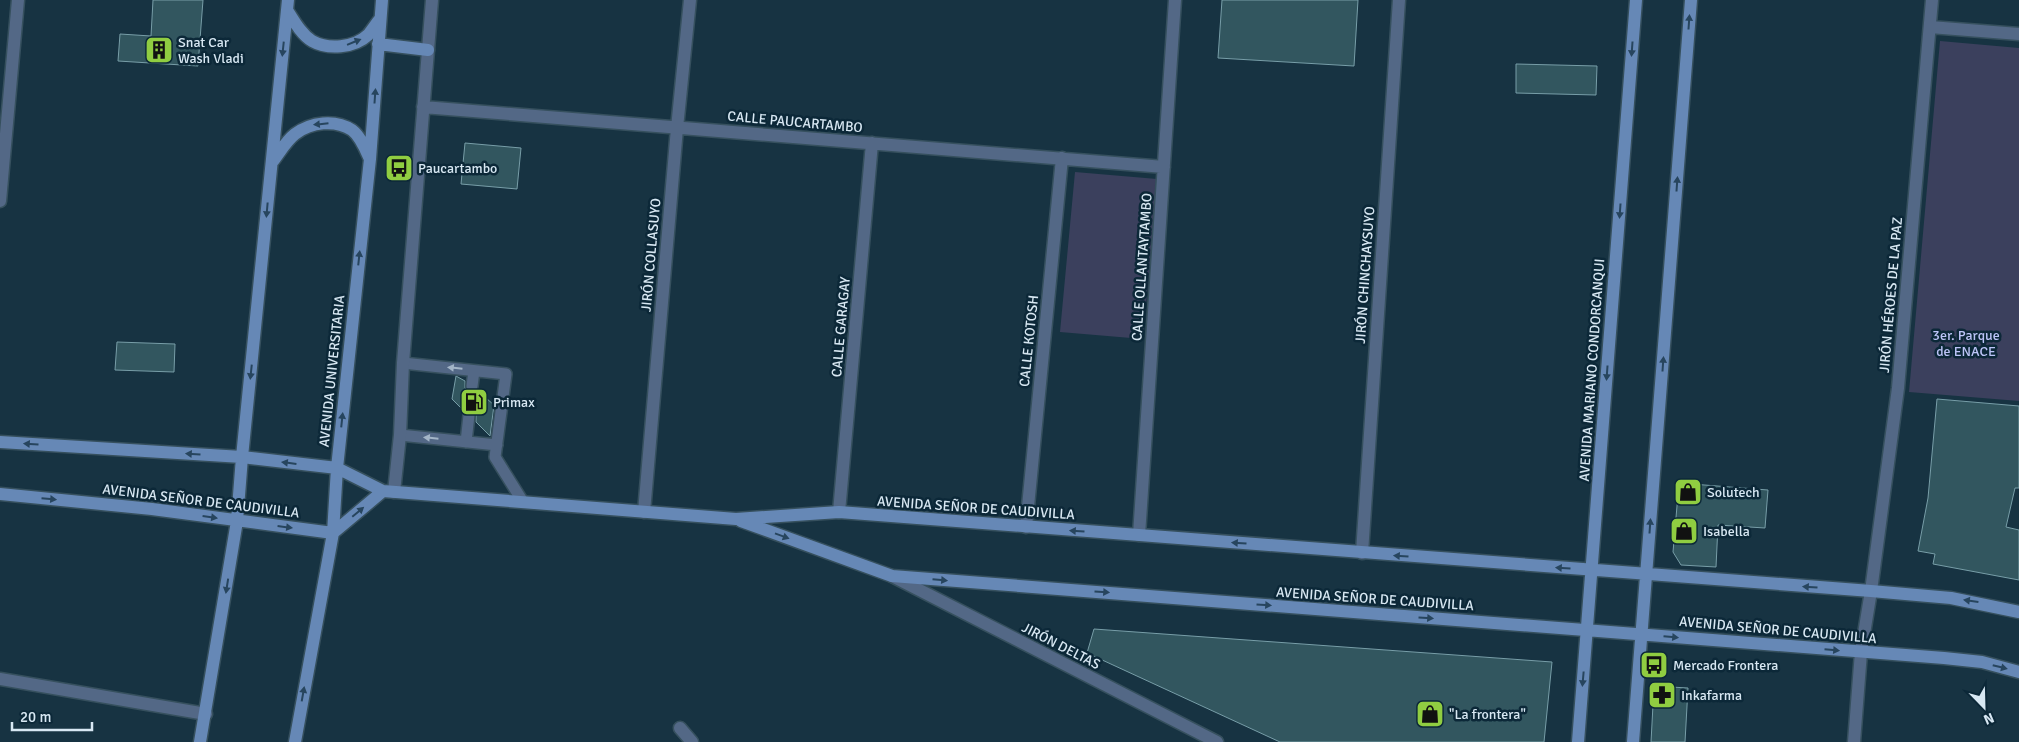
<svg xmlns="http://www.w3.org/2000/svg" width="2019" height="742" viewBox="0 0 2019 742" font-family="Signika,sans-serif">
<rect width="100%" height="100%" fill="#173342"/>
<path fill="#3b405d" d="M1940,41L2019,48V401L1909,392Z
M1075,172L1157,179L1143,339L1060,332Z"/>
<path fill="#32565f" stroke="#789ea8" d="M153,0H203L198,66L118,61L120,34L151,36Z
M1222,0H1358L1354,66L1218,58Z
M1516,64L1597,66L1596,95L1516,93Z
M465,143L521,148L517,189L461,184Z
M117,342L175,344L174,372L115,370Z
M456,376L465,381V388L468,392L472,393L478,391L494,405L490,436L476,422V415L474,409L469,408L463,410L452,399Z
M1937,399L2019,406V488H2015L2006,527L2019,530V580L1933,564L1935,554L1918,551L1928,498Z
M1679,483L1768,490L1765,528L1718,525L1716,567L1681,565L1673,552Z
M1094,629L1552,662L1544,742H1280L1087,653Z
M1654,686L1688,688L1685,742H1651Z"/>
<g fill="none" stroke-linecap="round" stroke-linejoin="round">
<defs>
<path id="lane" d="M403,363L506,374L495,457L523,502
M472,386L474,371
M400,435L497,445
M466,442L469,415"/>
<path id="street" d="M1930,27L2019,34
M423,107L1164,167
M0,201L18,0
M394,492L400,435L403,363L432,0
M644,512L677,128L690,0
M839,512L872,143
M1026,527L1062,158
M1139,535L1175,0
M1362,553L1399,0
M892,576L1217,742
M0,679L206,714
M680,728L692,742
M1854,742L1861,652L1871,591L1898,388L1932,0"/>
<path id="secondary" d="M287,10C294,21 301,34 312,41C328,50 354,48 368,35C372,30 376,24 380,19
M378,44L428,50
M273,161C280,152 286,141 295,134C311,122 335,119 352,130C360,136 365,148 369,157
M0,442L242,457L337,468L383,491L736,519L839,512L1871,591L1951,598L2019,612
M0,494L152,509L333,533L383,491
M741,521L892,576L1944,658L1982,662L2019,672
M200,742L237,521L242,457L288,0
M295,742L333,533L337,468L370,159L382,0
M1578,742L1636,0
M1633,742L1691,0"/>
</defs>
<use href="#lane" stroke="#36505e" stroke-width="14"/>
<use href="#street" stroke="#36505e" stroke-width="15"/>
<use href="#secondary" stroke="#36505e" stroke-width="15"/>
<use href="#lane" stroke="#536886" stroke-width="11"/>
<use href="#street" stroke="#536886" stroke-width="12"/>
<use href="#secondary" stroke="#6688b6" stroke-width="12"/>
</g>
<defs><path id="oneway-solid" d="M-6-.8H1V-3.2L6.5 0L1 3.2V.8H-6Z" transform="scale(1.25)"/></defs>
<g fill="#27455e">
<use href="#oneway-solid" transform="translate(1689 22) rotate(-86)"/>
<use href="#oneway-solid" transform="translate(354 42) rotate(-22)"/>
<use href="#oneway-solid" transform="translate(283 49) rotate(96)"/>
<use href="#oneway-solid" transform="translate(1632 49) rotate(94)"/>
<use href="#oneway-solid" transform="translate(375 96) rotate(-86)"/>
<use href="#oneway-solid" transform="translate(321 124) rotate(174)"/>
<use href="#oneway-solid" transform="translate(1677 184) rotate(-86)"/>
<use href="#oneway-solid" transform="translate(267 210) rotate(95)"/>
<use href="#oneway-solid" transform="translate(1620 211) rotate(94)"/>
<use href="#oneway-solid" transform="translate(359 258) rotate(-84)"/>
<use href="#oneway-solid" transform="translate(1663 364) rotate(-86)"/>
<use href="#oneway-solid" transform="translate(251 372) rotate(96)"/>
<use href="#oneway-solid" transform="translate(1607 373) rotate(94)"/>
<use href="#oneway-solid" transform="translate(342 420) rotate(-84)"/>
<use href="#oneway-solid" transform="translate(31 444) rotate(-176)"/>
<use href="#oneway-solid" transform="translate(193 454) rotate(-176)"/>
<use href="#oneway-solid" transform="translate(289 463) rotate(-173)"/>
<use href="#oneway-solid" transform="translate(49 499) rotate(5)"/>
<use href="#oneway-solid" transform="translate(358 512) rotate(-40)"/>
<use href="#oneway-solid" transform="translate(210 517) rotate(8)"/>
<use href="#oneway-solid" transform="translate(1650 526) rotate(-86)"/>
<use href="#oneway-solid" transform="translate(285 527) rotate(7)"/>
<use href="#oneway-solid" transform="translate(1077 531) rotate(-176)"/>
<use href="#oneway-solid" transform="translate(782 536) rotate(20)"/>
<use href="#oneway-solid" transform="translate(1239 543) rotate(-176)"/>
<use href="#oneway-solid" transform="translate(1401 556) rotate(-176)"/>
<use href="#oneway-solid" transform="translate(1563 568) rotate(-176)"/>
<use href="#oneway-solid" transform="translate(940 580) rotate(5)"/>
<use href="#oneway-solid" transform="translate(227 586) rotate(99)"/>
<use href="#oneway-solid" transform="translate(1810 587) rotate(-176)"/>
<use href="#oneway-solid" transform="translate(1102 592) rotate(4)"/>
<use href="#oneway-solid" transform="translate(1971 601) rotate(-172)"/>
<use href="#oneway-solid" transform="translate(1264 605) rotate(4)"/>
<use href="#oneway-solid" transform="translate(1426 618) rotate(4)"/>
<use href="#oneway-solid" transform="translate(1671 637) rotate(5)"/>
<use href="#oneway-solid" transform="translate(1832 650) rotate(5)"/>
<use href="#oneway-solid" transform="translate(2000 667) rotate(14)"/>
<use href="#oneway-solid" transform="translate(1583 679) rotate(95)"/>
<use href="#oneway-solid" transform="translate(303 694) rotate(-80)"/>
</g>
<g fill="#a3b5c7">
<use href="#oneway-solid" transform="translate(455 368) rotate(-174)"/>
<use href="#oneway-solid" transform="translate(431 438) rotate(-174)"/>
</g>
<defs>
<symbol id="building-square" viewBox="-11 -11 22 22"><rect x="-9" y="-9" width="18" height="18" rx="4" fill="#90cd41" stroke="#0c2838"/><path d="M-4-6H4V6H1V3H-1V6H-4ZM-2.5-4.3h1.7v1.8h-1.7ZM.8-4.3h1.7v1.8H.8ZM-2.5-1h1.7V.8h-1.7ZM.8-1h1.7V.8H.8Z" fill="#111"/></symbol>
<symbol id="bus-square" viewBox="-11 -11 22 22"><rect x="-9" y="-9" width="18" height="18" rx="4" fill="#90cd41" stroke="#0c2838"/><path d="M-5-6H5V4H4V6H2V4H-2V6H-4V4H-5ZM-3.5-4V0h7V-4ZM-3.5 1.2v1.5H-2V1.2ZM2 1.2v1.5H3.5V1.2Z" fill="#111"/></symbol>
<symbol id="fuel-square" viewBox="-11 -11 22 22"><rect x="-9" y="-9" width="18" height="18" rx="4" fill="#90cd41" stroke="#0c2838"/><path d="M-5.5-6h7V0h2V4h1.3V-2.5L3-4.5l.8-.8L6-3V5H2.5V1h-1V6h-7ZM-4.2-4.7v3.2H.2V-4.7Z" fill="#111"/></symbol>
<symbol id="shop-square" viewBox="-11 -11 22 22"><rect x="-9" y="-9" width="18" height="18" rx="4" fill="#90cd41" stroke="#0c2838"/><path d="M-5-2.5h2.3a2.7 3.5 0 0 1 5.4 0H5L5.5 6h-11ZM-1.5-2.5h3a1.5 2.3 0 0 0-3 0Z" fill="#111"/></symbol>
<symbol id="pharmacy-square" viewBox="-11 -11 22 22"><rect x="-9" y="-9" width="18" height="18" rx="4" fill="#90cd41" stroke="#0c2838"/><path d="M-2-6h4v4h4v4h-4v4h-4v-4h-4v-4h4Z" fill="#111"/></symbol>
</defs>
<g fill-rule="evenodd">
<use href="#building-square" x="143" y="34" width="32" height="32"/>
<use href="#bus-square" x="383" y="152" width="32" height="32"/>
<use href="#fuel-square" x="458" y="386" width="32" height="32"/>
<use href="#shop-square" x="1672" y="476" width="32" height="32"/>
<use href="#shop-square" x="1668" y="515" width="32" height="32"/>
<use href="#bus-square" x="1638" y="649" width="32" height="32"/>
<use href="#pharmacy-square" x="1646" y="679" width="32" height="32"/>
<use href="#shop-square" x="1414" y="698" width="32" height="32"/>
</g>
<g text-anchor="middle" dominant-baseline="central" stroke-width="5" stroke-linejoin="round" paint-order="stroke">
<g font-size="14" fill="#d8e8f3" stroke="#0c2838" text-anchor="start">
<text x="178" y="42">Snat Car<tspan x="178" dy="16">Wash Vladi</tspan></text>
<text x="418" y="168">Paucartambo</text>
<text x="493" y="402">Primax</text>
<text x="1707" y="492">Solutech</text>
<text x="1703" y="531">Isabella</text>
<text x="1673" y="665">Mercado Frontera</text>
<text x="1681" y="695">Inkafarma</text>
<text x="1449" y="714">"La frontera"</text>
</g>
<g font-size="14" fill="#d8e8f3" stroke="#0c2838">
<text transform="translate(795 122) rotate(5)">CALLE PAUCARTAMBO</text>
<text transform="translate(651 255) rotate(-85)">JIRÓN COLLASUYO</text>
<text transform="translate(1142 267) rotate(-86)">CALLE OLLANTAYTAMBO</text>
<text transform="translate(1365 275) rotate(-86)">JIRÓN CHINCHAYSUYO</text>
<text transform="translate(1891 295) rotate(-85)">JIRÓN HÉROES DE LA PAZ</text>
<text transform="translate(841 327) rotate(-85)">CALLE GARAGAY</text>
<text transform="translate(1029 341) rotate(-84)">CALLE KOTOSH</text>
<text transform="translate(1592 370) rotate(-86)">AVENIDA MARIANO CONDORCANQUI</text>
<text transform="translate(332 371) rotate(-84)">AVENIDA UNIVERSITARIA</text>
<text transform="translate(201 501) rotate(7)">AVENIDA SEÑOR DE CAUDIVILLA</text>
<text transform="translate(976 508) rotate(4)">AVENIDA SEÑOR DE CAUDIVILLA</text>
<text transform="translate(1375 599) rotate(4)">AVENIDA SEÑOR DE CAUDIVILLA</text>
<text transform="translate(1778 630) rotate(5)">AVENIDA SEÑOR DE CAUDIVILLA</text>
<text transform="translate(1061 646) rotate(27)">JIRÓN DELTAS</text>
</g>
<g font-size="14" fill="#bcc4f7" stroke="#0c2838">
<text x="1966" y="335">3er. Parque<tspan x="1966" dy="16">de ENACE</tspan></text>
</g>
</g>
<g transform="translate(1984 707) rotate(157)" stroke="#0c2838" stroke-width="4" paint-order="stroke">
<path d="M0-4L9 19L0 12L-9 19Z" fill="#d8e8f3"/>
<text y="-8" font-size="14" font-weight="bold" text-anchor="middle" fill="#d8e8f3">N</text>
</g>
<path d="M12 722v8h80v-8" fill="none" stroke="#d8e8f3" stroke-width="2.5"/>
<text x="20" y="722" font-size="15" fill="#d8e8f3" stroke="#0c2838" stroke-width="4" paint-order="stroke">20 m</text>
</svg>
